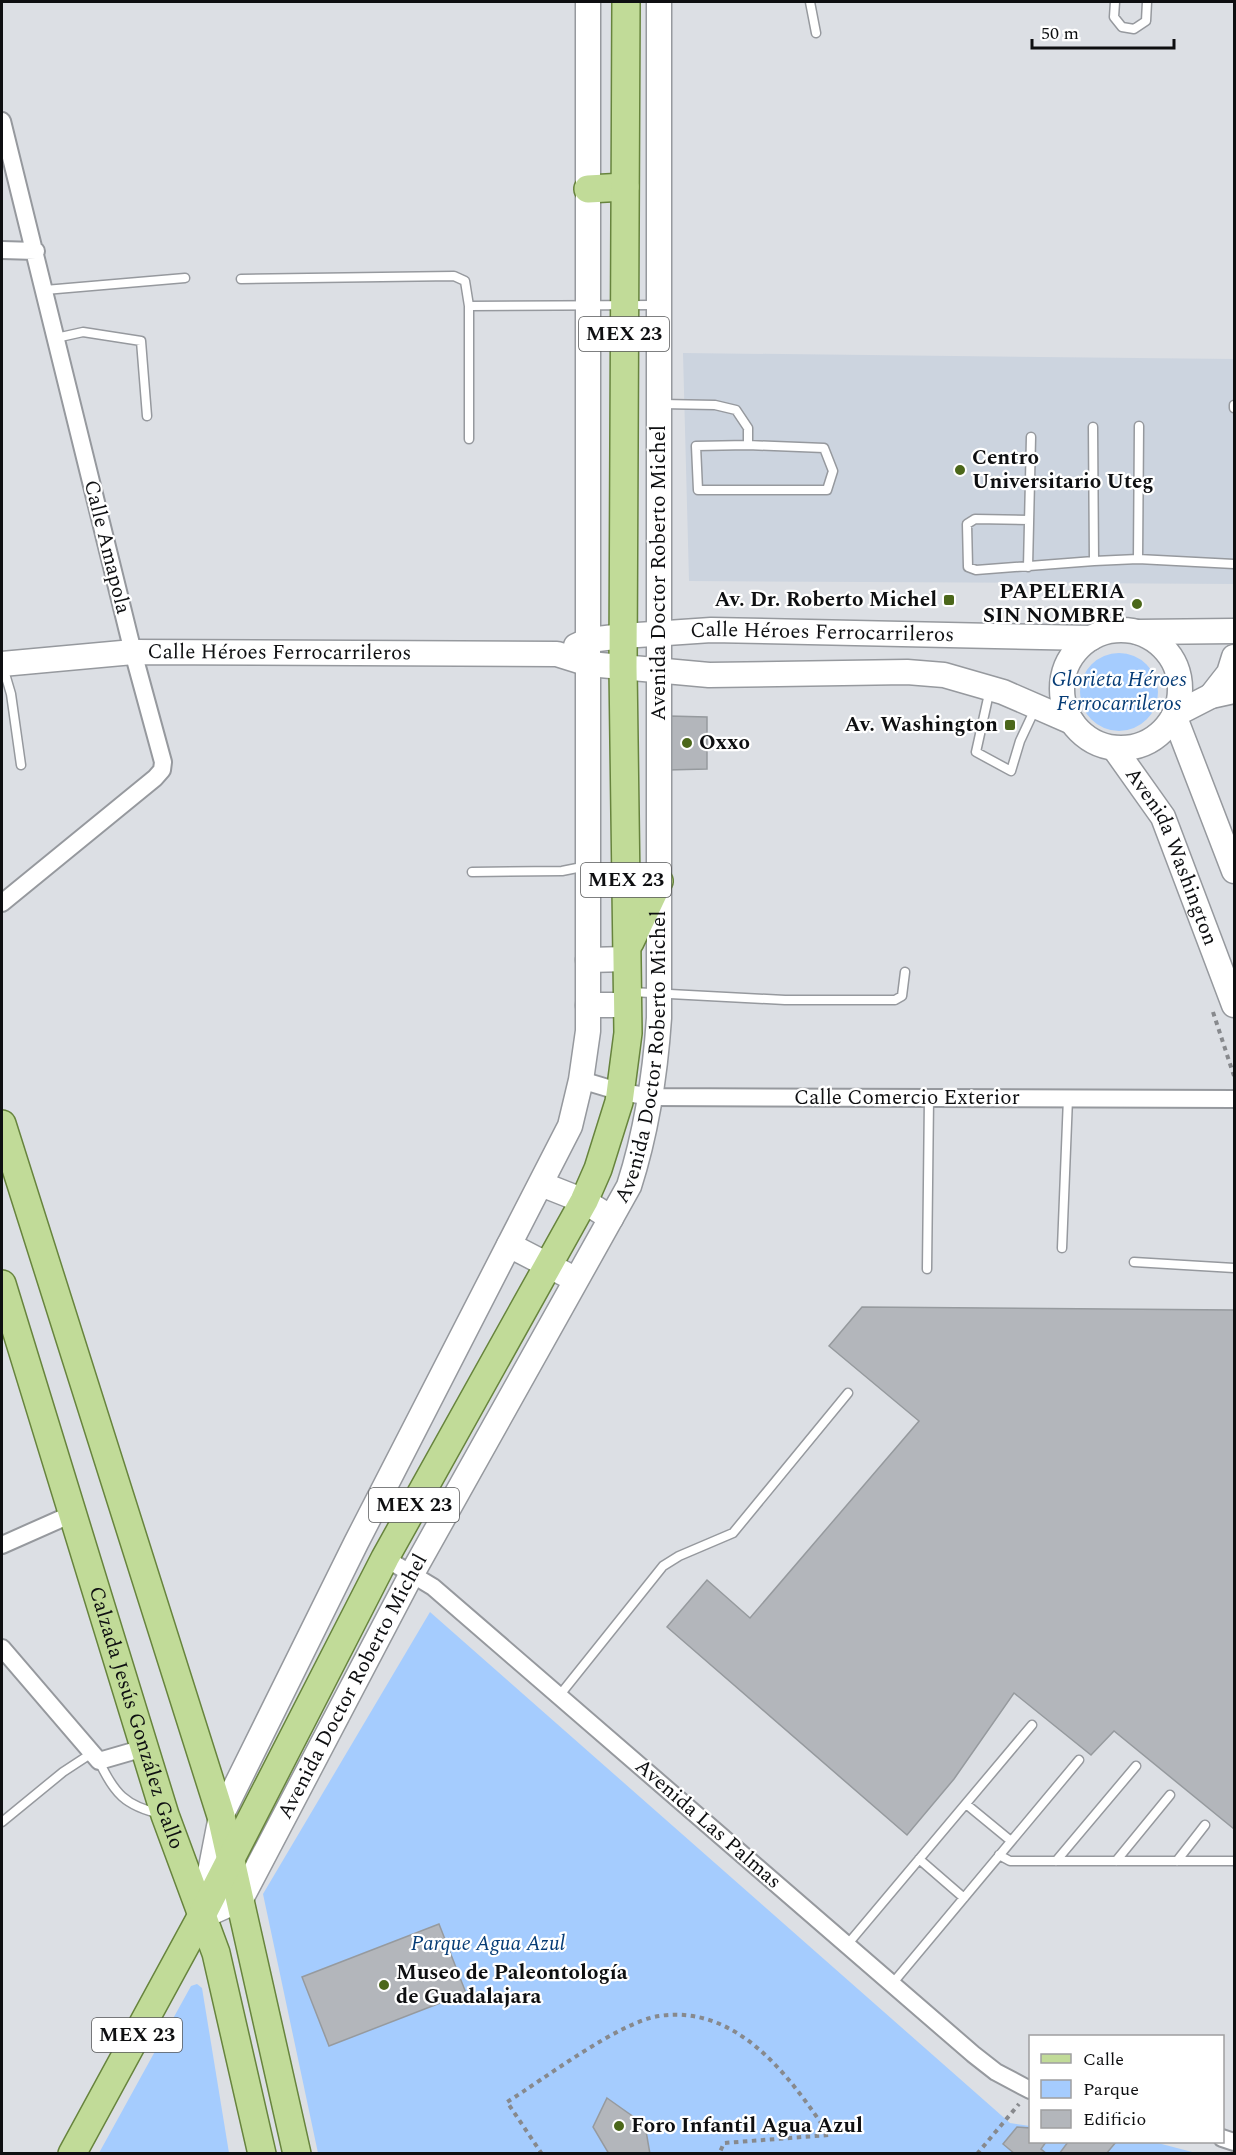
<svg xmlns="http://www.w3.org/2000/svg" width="1236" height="2155" viewBox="0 0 1236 2155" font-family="Spectral,serif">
<rect width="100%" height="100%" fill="#dcdfe4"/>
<path fill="#ccd4df" d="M683,353L1234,359V584L689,581Z"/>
<path fill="#a5ccfe" d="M1080 692a39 39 0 1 1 78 0a39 39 0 1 1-78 0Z
M430,1612L1010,2123L1030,2126V2142H1154L1196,2153H318L263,1894Z
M197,1984L202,1988L229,2153H99L191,1986Z"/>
<path fill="#b3b6bb" stroke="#969a9e" stroke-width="1.5" d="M669,716L707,717V769L667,770Z
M862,1307L1234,1310V1829L1114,1731L1091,1755L1014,1693L954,1779L907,1835L667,1627L707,1580L750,1618L919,1421L829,1346Z
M439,1924L466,1993L329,2046L302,1977Z
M607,2098L645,2125L650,2154H609L593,2127Z
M1017,2127L1030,2128V2142H1046L1041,2149L1047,2154H1015L1003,2144Z
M1068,2142H1116L1106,2154H1059Z"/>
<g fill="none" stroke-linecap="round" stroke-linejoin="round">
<defs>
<path id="service" d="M810,2L816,33
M1115,2L1114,17L1122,27L1134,29L1146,21L1147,2
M241,279L454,276L465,281L469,306V439
M45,290L185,278
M469,306L656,305
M56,338L83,332L141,341L147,416
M662,404L715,405L736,410L748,428V445L824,448L833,471L827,490H698L696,446L748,445
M1234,405V408
M1139,426L1138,559L1234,564
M1093,427L1094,561L1138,559
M1029,520L975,519L967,524L968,567L976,570L1094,561
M1028,567L1031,437
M3,667L11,694L21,765
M990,689L976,752L1011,771L1020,741L1035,709
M472,872L562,871L587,866
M632,992L785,1000H895L902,996L905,972
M1062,1248L1068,1098
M1134,1262L1234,1268
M927,1269L929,1098
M559,1696L663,1566L679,1556L733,1533L848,1393
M99,1761C114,1793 125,1806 161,1814
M966,1804L1011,1841
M2,1822L63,1772L92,1753
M999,1855L1010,1861H1233
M919,1859L964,1898
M1056,1861L1136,1766
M1116,1861L1170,1795
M1177,1861L1205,1825
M847,1945L1032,1725
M892,1984L1079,1760"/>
<path id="minor" d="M2,121L133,652L163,762L162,770L155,778L2,903
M2,250L36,251
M581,1080L621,1092L652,1097L1234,1099
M2,1545L72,1514
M385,1558L433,1587L973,2054L996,2072L1030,2090
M2,1648L99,1761L144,1748
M1222,2138L1234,2142"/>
<g id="secondary">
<circle cx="1121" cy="689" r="59"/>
<path d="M1138,632L1234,631"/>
<path id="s1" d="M576,646L589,640L623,636L711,630L1091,638"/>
<path id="s2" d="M2,664L133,652L557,654L589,664L709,675L907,672L944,675L1003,692L1072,722"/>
<path d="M1234,691L1211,696L1174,715L1234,871"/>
<path d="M1211,696L1229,673L1234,657"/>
<path id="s3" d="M1114,748L1163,817L1234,1005"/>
<path d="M588,960L627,959"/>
<path d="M588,1005H628"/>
<path d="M541,1184L584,1201L611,1218"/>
<path d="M509,1245L565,1274"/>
<path d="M205,1898L221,1816L356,1543L570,1126L581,1080L588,1031V2"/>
<path id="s4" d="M201,1917L241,1899L409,1579L629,1186C647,1130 655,1077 659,1018V2"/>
</g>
<g id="primary">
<path d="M588,189L625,187"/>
<path d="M630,942L659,881"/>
<path d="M2,1124L221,1816L297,2154"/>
<path id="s5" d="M2,1284L165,1815L216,1953L262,2154"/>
<path d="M72,2154L201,1917L385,1558L584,1201L598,1169L619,1102L628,1033L623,667L626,2"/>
</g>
</defs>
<use href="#service" stroke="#96999e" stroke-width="11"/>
<use href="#minor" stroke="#96999e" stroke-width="20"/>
<use href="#secondary" stroke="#96999e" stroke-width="27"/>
<use href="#primary" stroke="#67843d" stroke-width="30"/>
<path stroke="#87898d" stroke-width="4" stroke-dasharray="4.5 4.5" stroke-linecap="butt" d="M1213,1012L1234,1076
M542,2154L507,2102C544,2079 619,2022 659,2016C738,2004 791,2078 829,2135L724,2143L719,2154
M977,2154L1019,2104"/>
<use href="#service" stroke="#fff" stroke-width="8"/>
<use href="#minor" stroke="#fff" stroke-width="16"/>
<use href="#secondary" stroke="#fff" stroke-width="24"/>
<use href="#primary" stroke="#c1db98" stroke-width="27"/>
</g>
<g fill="#4b671a" stroke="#fff" stroke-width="2">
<circle cx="960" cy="470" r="6"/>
<rect x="943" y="594" width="12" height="12" rx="3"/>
<circle cx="1137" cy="604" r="6"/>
<rect x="1004" y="719" width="12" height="12" rx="3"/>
<circle cx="687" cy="743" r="6"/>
<circle cx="384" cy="1985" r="6"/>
<circle cx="619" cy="2126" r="6"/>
</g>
<g text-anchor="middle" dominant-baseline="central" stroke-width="4.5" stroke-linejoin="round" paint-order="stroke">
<g fill="#fff" stroke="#565758" stroke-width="1.5">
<rect x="579" y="317" width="90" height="34" rx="4.5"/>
<rect x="581" y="863" width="90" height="34" rx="4.5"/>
<rect x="369" y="1488" width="90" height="34" rx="4.5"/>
<rect x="92" y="2018" width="90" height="34" rx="4.5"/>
</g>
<g font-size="20" font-weight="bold" fill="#0e0f11">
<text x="624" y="334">MEX 23</text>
<text x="626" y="880">MEX 23</text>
<text x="414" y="1505">MEX 23</text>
<text x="137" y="2035">MEX 23</text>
</g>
<g font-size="21" font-weight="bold" fill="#0e0f11" stroke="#fff" text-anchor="start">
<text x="972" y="458">Centro<tspan x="972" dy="24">Universitario Uteg</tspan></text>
<text x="1125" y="592" text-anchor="end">PAPELERIA<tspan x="1125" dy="24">SIN NOMBRE</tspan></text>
<text x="937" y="600" text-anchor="end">Av. Dr. Roberto Michel</text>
<text x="998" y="725" text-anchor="end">Av. Washington</text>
<text x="699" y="743">Oxxo</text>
<text x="396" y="1973">Museo de Paleontología<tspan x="396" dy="24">de Guadalajara</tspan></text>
<text x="631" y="2126">Foro Infantil Agua Azul</text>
</g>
<g font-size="21" fill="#0e0f11" stroke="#fff">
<text transform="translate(107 547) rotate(76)">Calle Amapola</text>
<text transform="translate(659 573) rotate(-90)">Avenida Doctor Roberto Michel</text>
<text stroke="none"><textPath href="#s1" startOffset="248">Calle Héroes Ferrocarrileros</textPath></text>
<text stroke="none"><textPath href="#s2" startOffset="278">Calle Héroes Ferrocarrileros</textPath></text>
<text stroke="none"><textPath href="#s3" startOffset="124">Avenida Washington</textPath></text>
<text stroke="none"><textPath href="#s4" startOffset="986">Avenida Doctor Roberto Michel</textPath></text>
<text x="907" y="1098">Calle Comercio Exterior</text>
<text stroke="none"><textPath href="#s4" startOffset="284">Avenida Doctor Roberto Michel</textPath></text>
<text stroke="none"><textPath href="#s5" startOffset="454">Calzada Jesús González Gallo</textPath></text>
<text transform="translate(708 1824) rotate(41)">Avenida Las Palmas</text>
</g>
<g font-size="21" font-style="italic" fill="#063c76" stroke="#fff">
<text x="1119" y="680">Glorieta Héroes<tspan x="1119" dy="24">Ferrocarrileros</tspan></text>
<text x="488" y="1944">Parque Agua Azul</text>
</g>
</g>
<rect width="1236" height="2155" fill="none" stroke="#0e0f11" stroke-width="6"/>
<rect x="1029" y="2035" width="195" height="108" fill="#ffffff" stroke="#9f9fa0" stroke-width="1.5"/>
<rect x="1041" y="2054" width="30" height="9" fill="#c1db98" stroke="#9f9fa0" stroke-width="1.5"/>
<text x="1083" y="2065" font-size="18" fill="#0e0f11">Calle</text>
<rect x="1041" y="2080" width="30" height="18" fill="#a5ccfe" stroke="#9f9fa0" stroke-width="1.5"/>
<text x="1083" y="2095" font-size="18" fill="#0e0f11">Parque</text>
<rect x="1041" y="2110" width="30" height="18" fill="#b3b6bb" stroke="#9f9fa0" stroke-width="1.5"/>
<text x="1083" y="2125" font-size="18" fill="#0e0f11">Edificio</text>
<path d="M1032 39v9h142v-9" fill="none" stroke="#0e0f11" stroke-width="3"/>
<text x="1041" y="39" font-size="18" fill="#0e0f11" stroke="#ffffff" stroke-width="4.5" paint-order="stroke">50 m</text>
</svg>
